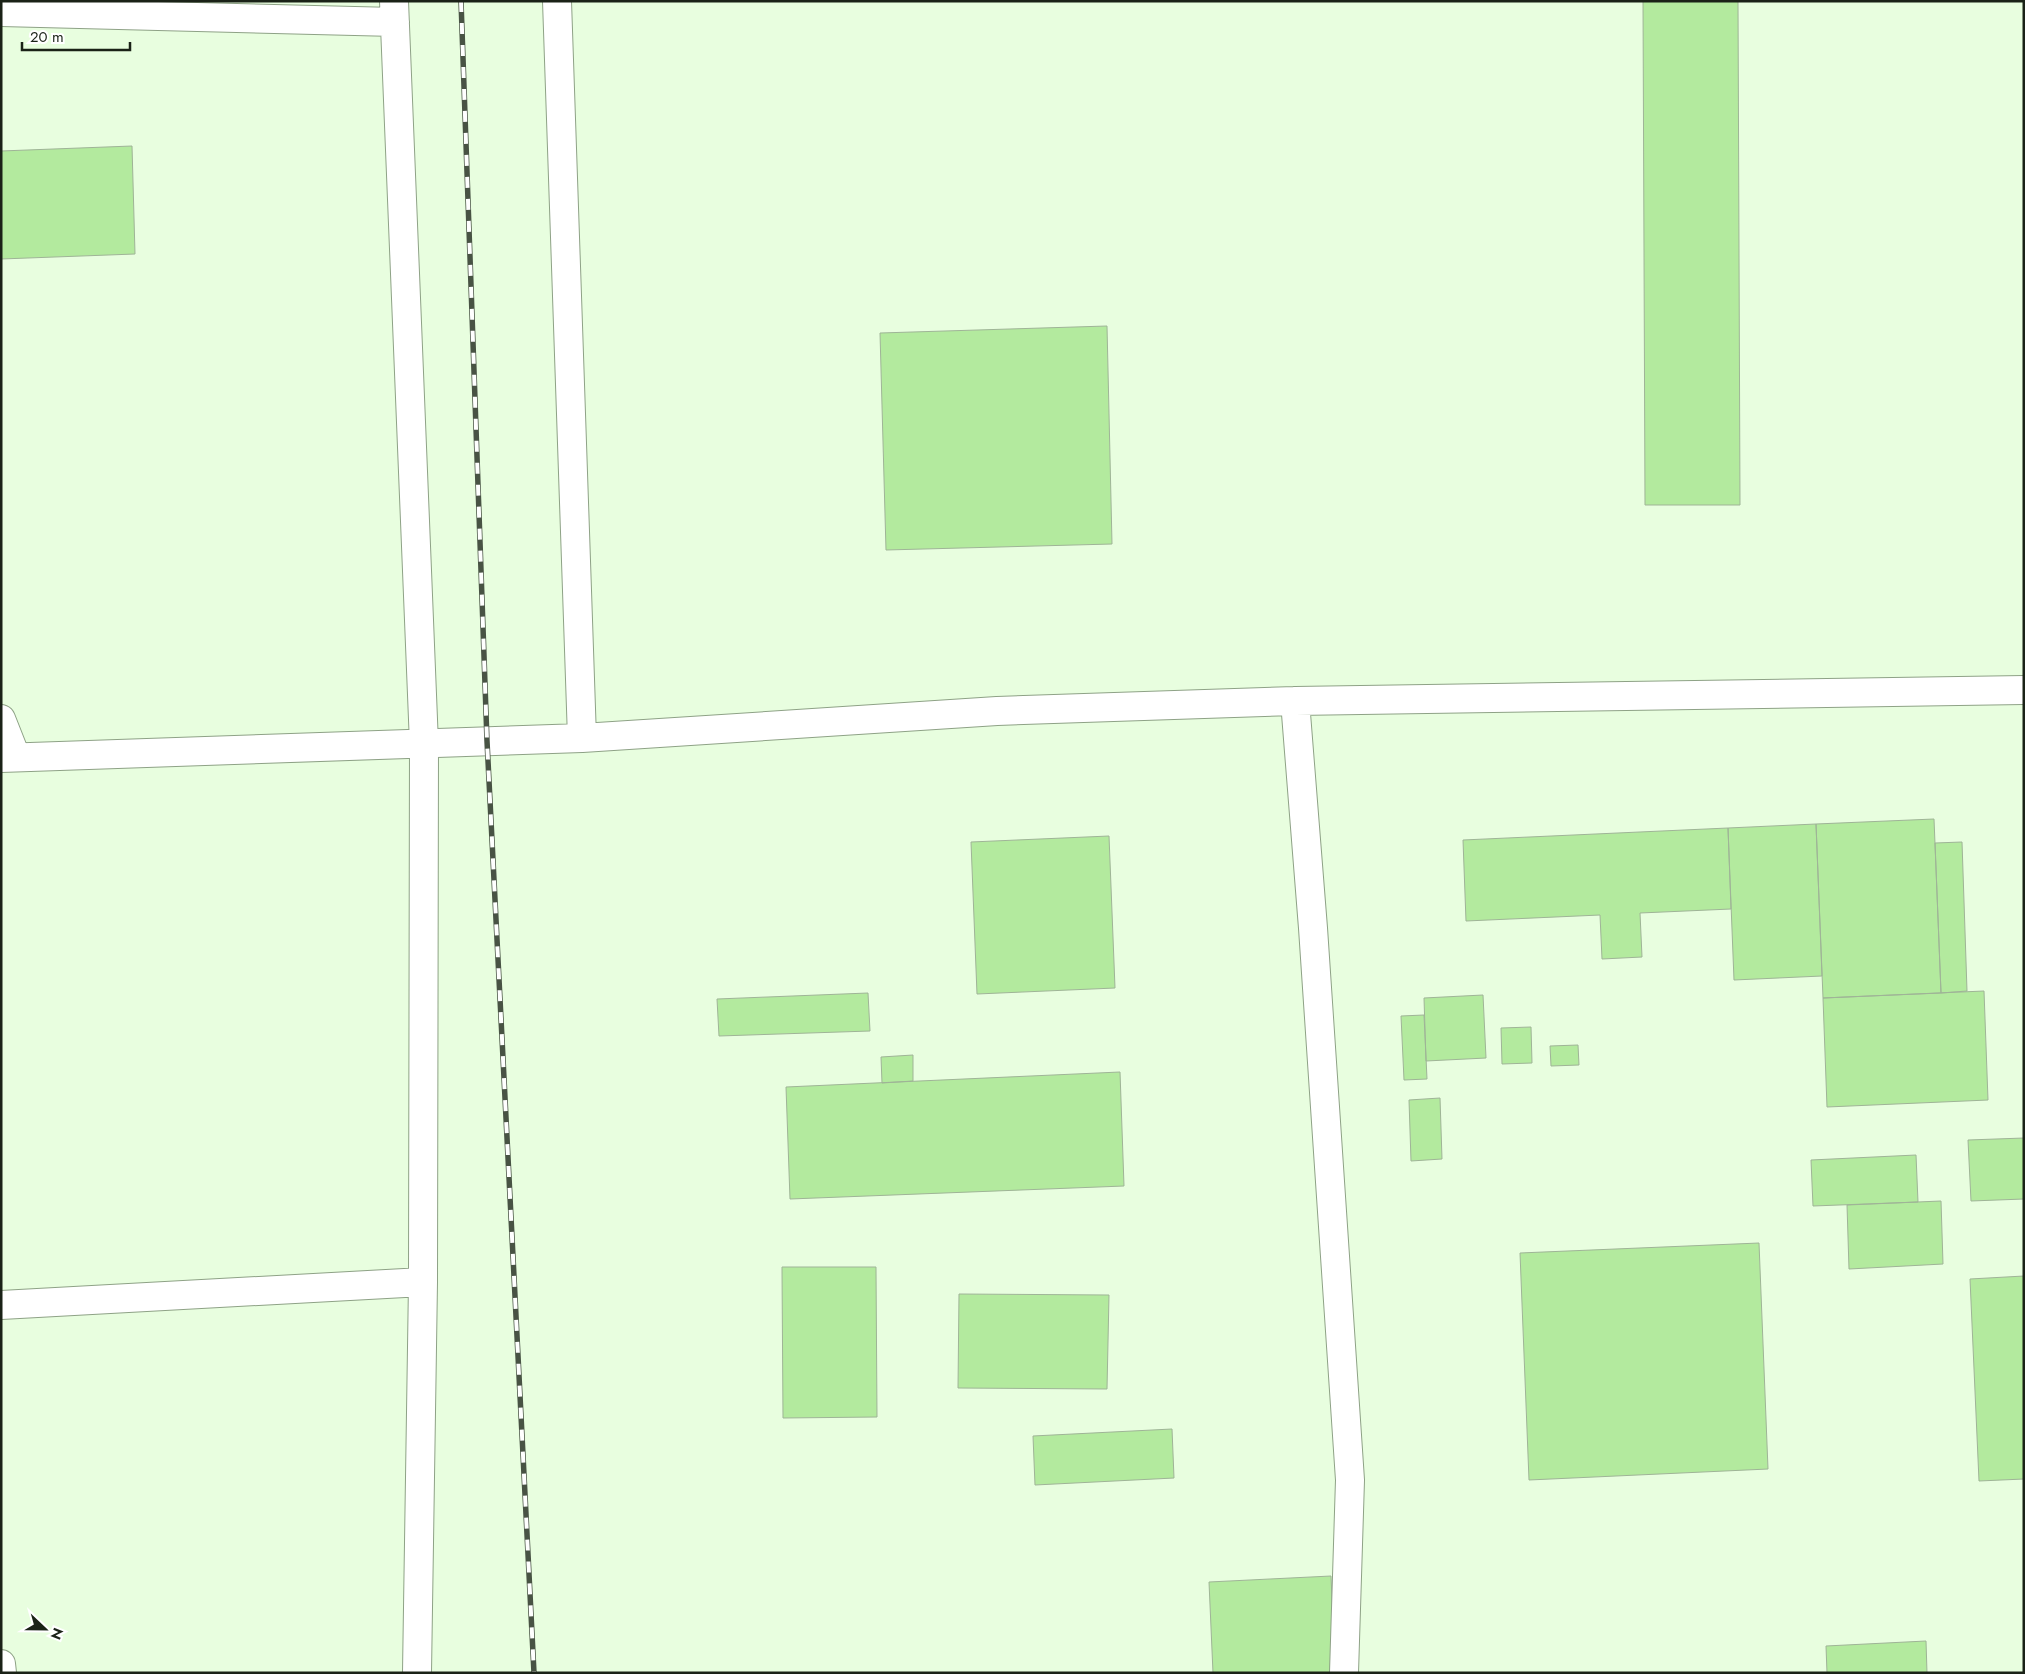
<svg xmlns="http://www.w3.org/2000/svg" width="2025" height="1674" viewBox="0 0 2025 1674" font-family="Jost,sans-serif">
<rect width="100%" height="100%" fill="#e8fedf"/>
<path fill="#b3ea9e" stroke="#9fb497" d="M1643,1H1738L1740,505H1645Z
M132,146L135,254L1,259V151Z
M1107,326L1112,544L886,550L880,333Z
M1934,819L1941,993L1823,998L1816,824Z
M1816,824L1822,976L1734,980L1728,828Z
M1728,828L1731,909L1640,913L1642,957L1602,959L1600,915L1466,921L1463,840Z
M1109,836L1115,988L977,994L971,842Z
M1962,842L1967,991L1941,993L1935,843Z
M1984,991L1988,1100L1827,1107L1823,998Z
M868,993L870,1031L719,1036L717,999Z
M1483,995L1486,1058L1426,1061L1424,998Z
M1424,1015L1427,1079L1404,1080L1401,1016Z
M1531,1027L1532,1063L1502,1064L1501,1028Z
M1578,1045L1579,1065L1551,1066L1550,1046Z
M913,1055V1081L882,1083L881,1057Z
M1120,1072L1124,1186L790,1199L786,1087Z
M1440,1098L1442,1159L1411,1161L1409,1100Z
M2024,1138V1199L1971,1201L1968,1140Z
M1916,1155L1918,1202L1813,1206L1811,1160Z
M1941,1201L1943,1264L1849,1269L1847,1205Z
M1759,1243L1768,1469L1529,1480L1520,1253Z
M782,1267H876L877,1417L783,1418Z
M2024,1276V1479L1979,1481L1970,1279Z
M959,1294L1109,1295L1107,1389L958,1388Z
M1172,1429L1174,1478L1035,1485L1033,1436Z
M1331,1576L1335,1673H1213L1209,1582Z
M1926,1641L1927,1673H1827L1826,1646Z"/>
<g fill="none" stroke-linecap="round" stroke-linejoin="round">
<defs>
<path id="minor" d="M394,1L424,744L423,1282L417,1673
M557,1L582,738
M1,12L395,22
M1295,701L1313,928L1350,1480L1344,1673
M1,719L16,757
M1,758L582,738L997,711L1295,701L2024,690
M1,1305L423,1282
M1,1664L2,1673"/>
</defs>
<use href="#minor" stroke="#8ea286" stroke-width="30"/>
<use href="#minor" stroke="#fff" stroke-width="28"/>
<defs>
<path id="rail" d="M461,1L487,741L534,1673"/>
</defs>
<use href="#rail" stroke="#485344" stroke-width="5.5"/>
<use href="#rail" stroke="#fff" stroke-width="4" stroke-dasharray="11" stroke-linecap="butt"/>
</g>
<rect width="2025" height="1674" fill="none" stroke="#1a2217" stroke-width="5"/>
<g transform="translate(45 1629) rotate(112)" stroke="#ffffff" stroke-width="4" paint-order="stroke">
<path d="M0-4L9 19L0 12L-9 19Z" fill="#1a2217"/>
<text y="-8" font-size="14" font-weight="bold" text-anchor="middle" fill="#1a2217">N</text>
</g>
<path d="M22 42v8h108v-8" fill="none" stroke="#1a2217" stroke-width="2.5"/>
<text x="30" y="42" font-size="15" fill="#1a2217" stroke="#ffffff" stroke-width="4" paint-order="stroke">20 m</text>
</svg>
